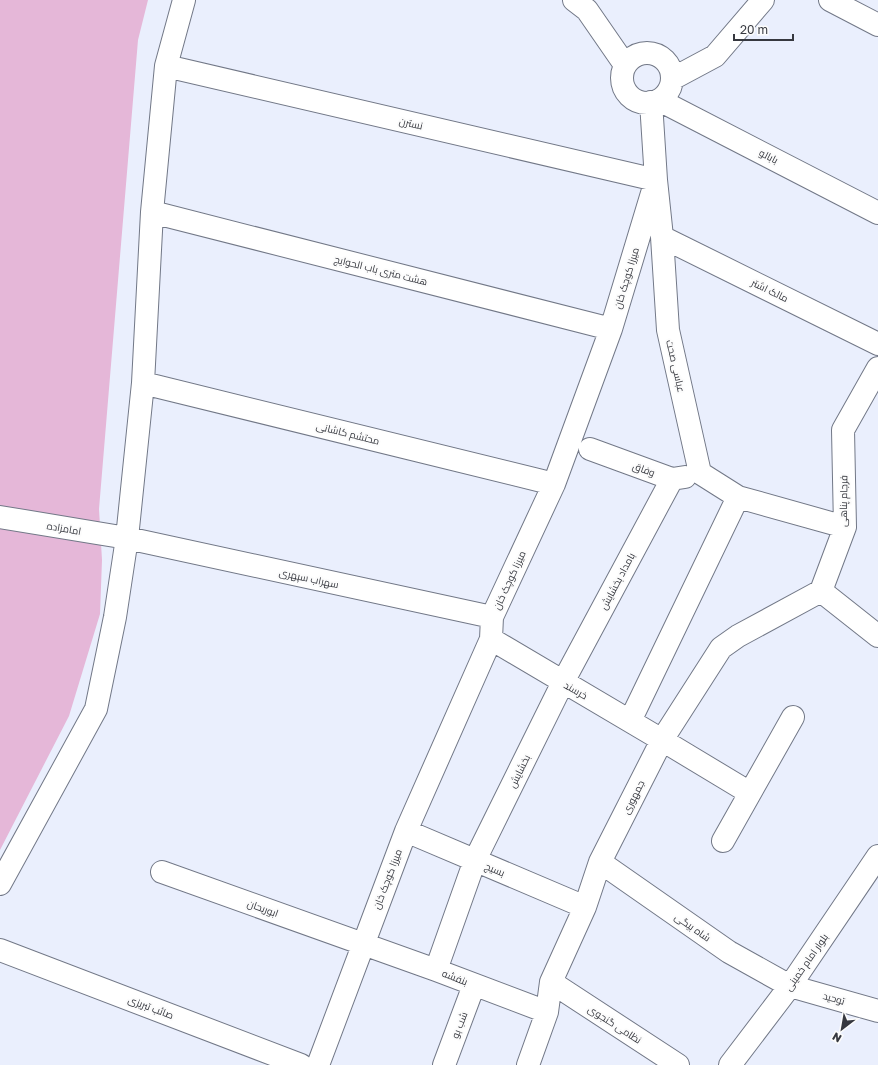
<svg xmlns="http://www.w3.org/2000/svg" width="878" height="1065" viewBox="0 0 878 1065" font-family="'Golos Text',Cairo,sans-serif">
<rect width="100%" height="100%" fill="#eaeffd"/>
<path fill="#e5b7d8" d="M0,0H148L138,40L99,509L102,560L100,614L69,716L0,850Z"/>
<g fill="none" stroke-linecap="round" stroke-linejoin="round">
<defs>
<path id="minor" d="M574,0L587,10L625,65
M830,0L878,25
M622 78a25 25 0 1 1 50 0a25 25 0 1 1-50 0Z
M166,66L656,180L611,329L554,484L492,617L491,639L406,831L318,1065
M672,79L715,56L763,0
M659,100L878,213
M651,102L656,180L662,237L668,330L700,473L738,497L845,527
M152,212L611,329
M662,237L878,344
M878,368L843,430L845,527L821,591L878,636
M143,383L554,484
M590,449L672,479L685,477
M0,517L127,538L492,617
M491,639L662,740L750,793
M630,721L738,497
M406,831L585,907
M723,841L793,717
M600,862L729,952L790,986L878,1011
M162,872L436,970L547,1012
M0,884L96,709L115,617L127,538L143,383L152,212L166,66L184,0
M0,950L301,1065
M436,970L475,860L563,682L672,479
M551,982L678,1065
M444,1065L474,985
M528,1065L547,1012L551,982L585,907L600,862L662,740L721,648L738,636L821,591
M730,1065L790,986L878,856"/>
</defs>
<use href="#minor" stroke="#727887" stroke-width="24"/>
<use href="#minor" stroke="#fff" stroke-width="22"/>
</g>
<g text-anchor="middle" dominant-baseline="central" stroke-width="4" stroke-linejoin="round" paint-order="stroke">
<g font-size="10" fill="#36383f" stroke="#fcfcfc">
<text transform="translate(411 123) rotate(13)">نسترن</text>
<text transform="translate(769 156) rotate(27)">بابالو</text>
<text transform="translate(381 270) rotate(14)">هشت متری باب الحوایج</text>
<text transform="translate(626 278) rotate(-73)">میرزا کوچک خان</text>
<text transform="translate(770 290) rotate(26)">مالک اشتر</text>
<text transform="translate(676 366) rotate(77)">عباسی صحت</text>
<text transform="translate(348 433) rotate(14)">محتشم کاشانی</text>
<text transform="translate(644 469) rotate(20)">وفاق</text>
<text transform="translate(843 501) rotate(-89)">فرجام پناهی</text>
<text transform="translate(64 528) rotate(10)">امامزاده</text>
<text transform="translate(309 578) rotate(12)">سهراب سپهری</text>
<text transform="translate(509 580) rotate(-65)">میرزا کوچک خان</text>
<text transform="translate(617 581) rotate(-62)">بامداد بخشایش</text>
<text transform="translate(576 690) rotate(30)">خرسند</text>
<text transform="translate(519 771) rotate(-64)">بخشایش</text>
<text transform="translate(633 797) rotate(-63)">جمهوری</text>
<text transform="translate(495 869) rotate(23)">بسیج</text>
<text transform="translate(387 879) rotate(-69)">میرزا کوچک خان</text>
<text transform="translate(263 908) rotate(20)">ابوریحان</text>
<text transform="translate(693 927) rotate(35)">شاه بیگی</text>
<text transform="translate(806 962) rotate(-55)">بلوار امام خمینی</text>
<text transform="translate(455 977) rotate(21)">بنفشه</text>
<text transform="translate(834 998) rotate(16)">توحید</text>
<text transform="translate(151 1007) rotate(21)">صائب تبریزی</text>
<text transform="translate(615 1024) rotate(33)">نظامی گنجوی</text>
<text transform="translate(459 1025) rotate(-69)">شب بو</text>
</g>
</g>
<g transform="translate(842 1029) rotate(211)" stroke="#fcfcfc" stroke-width="3" paint-order="stroke">
<path d="M0-3L7 15L0 10L-7 15Z" fill="#36383f"/>
<text y="-6" font-size="11" font-weight="bold" text-anchor="middle" fill="#36383f">N</text>
</g>
<path d="M734 34v6h59v-6" fill="none" stroke="#36383f" stroke-width="2"/>
<text x="740" y="34" font-size="12" fill="#36383f" stroke="#fcfcfc" stroke-width="3" paint-order="stroke">20 m</text>
</svg>
